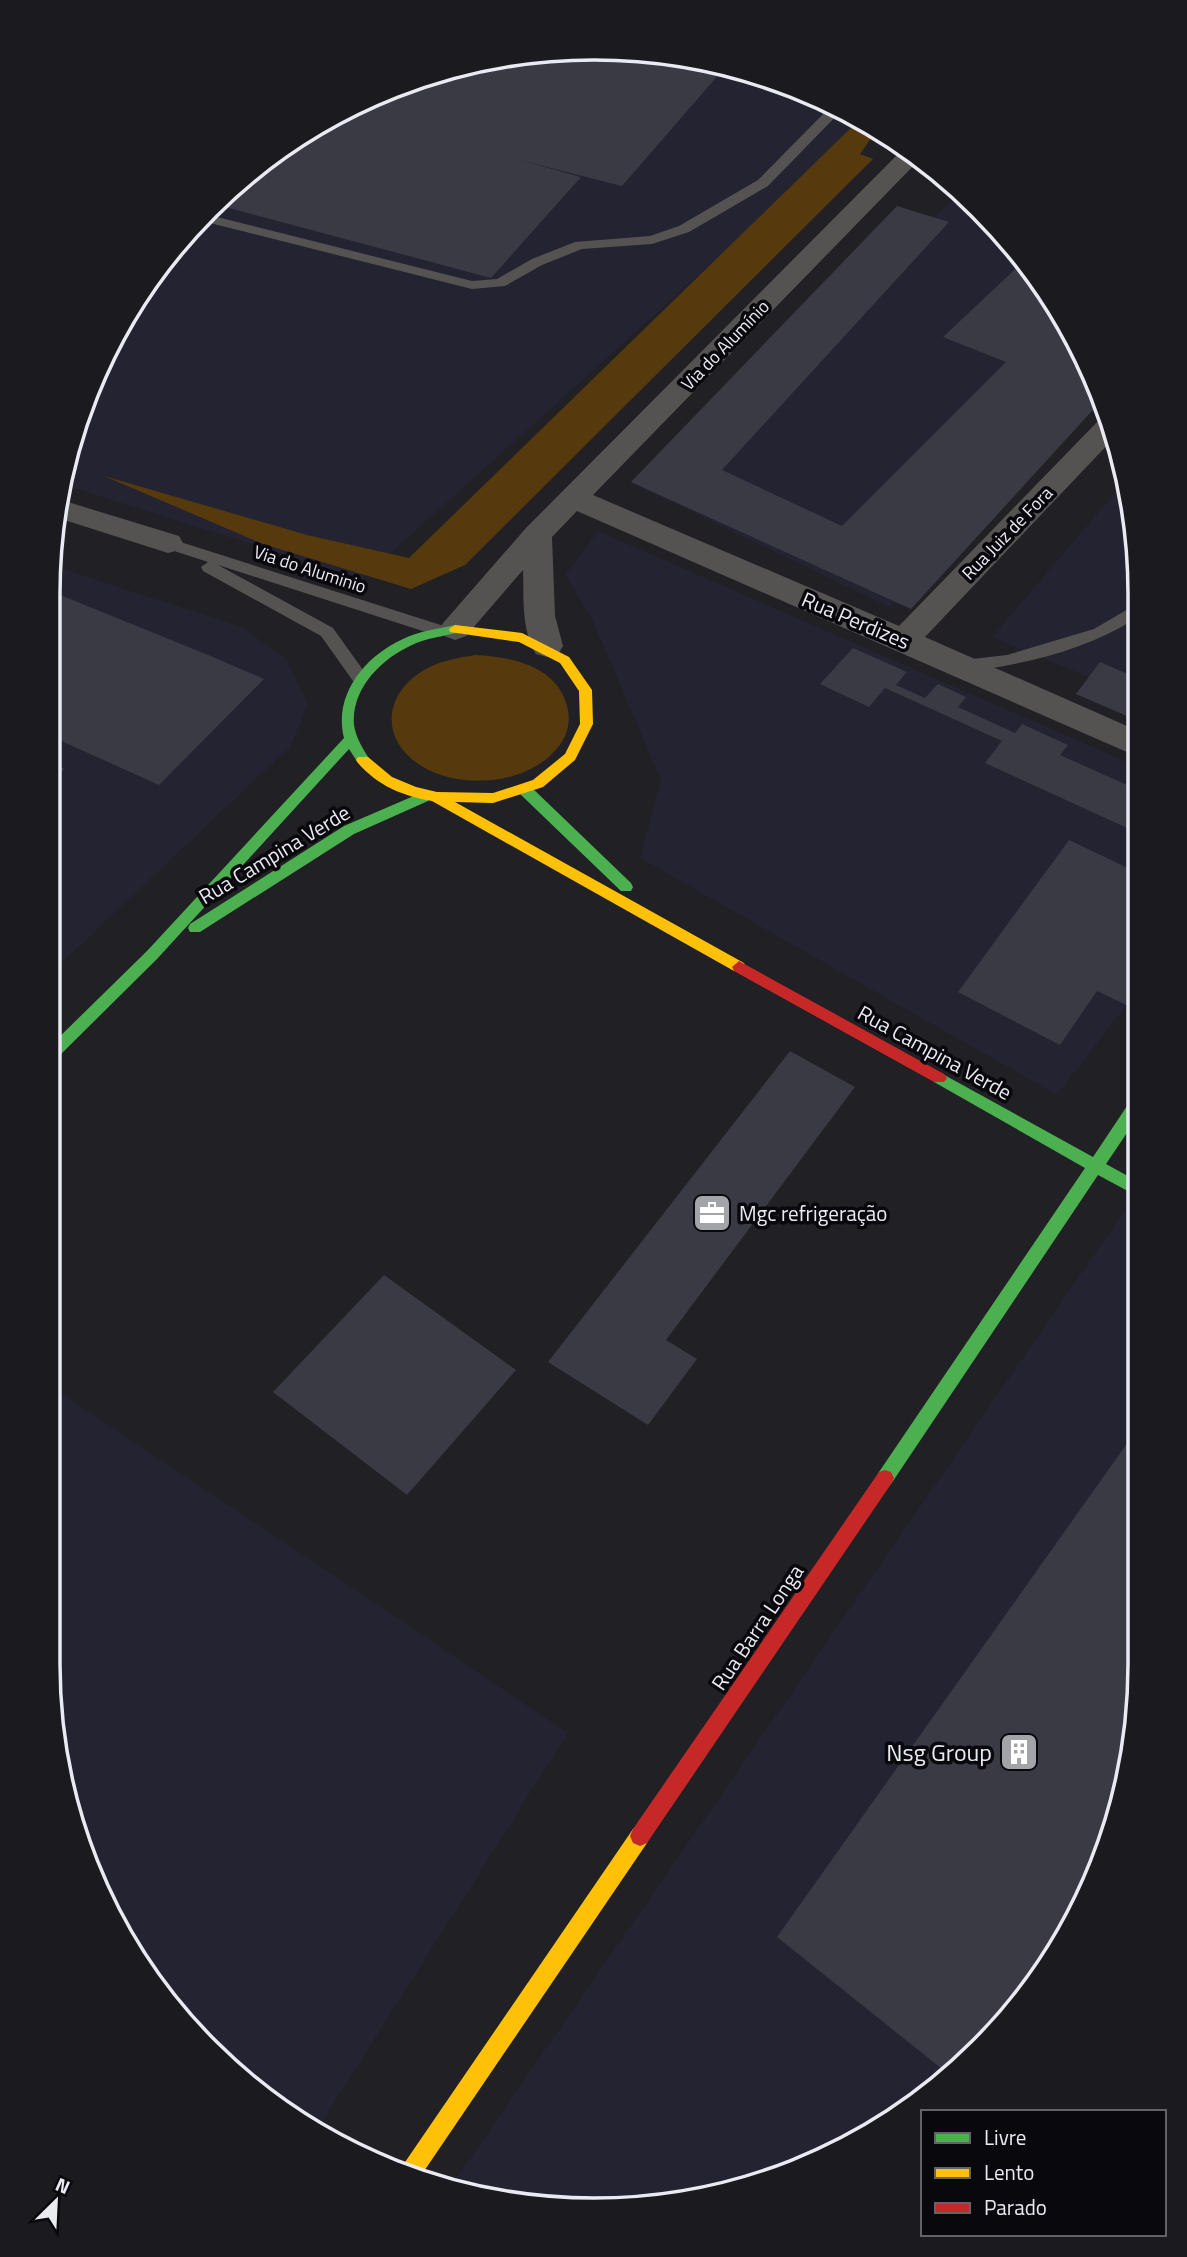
<svg xmlns="http://www.w3.org/2000/svg" width="1187" height="2257" viewBox="0 0 1187 2257" font-family="'Titillium Web',sans-serif">
<rect width="100%" height="100%" fill="#202025"/>
<path fill="#232332" d="M630,48L735,66L835,104L866,124L362,579L61,484L66,452L104,352L160,261L234,183L321,120L418,76L523,52Z
M962,192L1027,261L1098,385L1103,401L889,607L638,486Z
M1124,482L1135,522L1136,697L992,637Z
M598,531L1136,766V993L1057,1095L640,858L661,780L591,617L565,575Z
M48,564L242,627L287,660L308,705L290,747L48,976Z
M1127,1207L1137,1213L1139,1699L1121,1804L1083,1905L979,2050L835,2154L735,2191L630,2209L449,2189Z
M48,1384L568,1733L317,2130L290,2118L160,1996L76,1839L47,1663Z"/>
<path fill="#563a0e" d="M859,120L894,143L872,137L860,154L873,159L465,565L411,589L263,544L104,476L307,535L409,558Z
M475,655C513,657 559,666 568,710C570,719 568,732 563,740C537,784 464,791 423,767C381,742 381,696 424,670C439,661 458,658 475,655Z"/>
<path fill="#3a3a45" d="M630,48L727,65L622,186L519,160L581,177L491,278L214,204L234,183L321,120L418,76L523,52Z
M897,206L949,222L722,470L842,526L1006,362L943,337L1025,260L1098,385L1102,400L911,609L631,482Z
M48,590L213,657L264,679L159,785L48,735Z
M853,648L907,672L896,685L925,698L938,684L966,697L958,707L1015,733L1022,724L1068,745L1060,755L1136,789V832L985,763L1002,741L885,688L869,707L820,684Z
M1100,662L1135,677L1136,720L1076,694Z
M48,766L64,768L48,804Z
M1069,840L1136,872L1137,1010L1097,991L1060,1045L958,992Z
M790,1051L855,1087L666,1340L697,1359L648,1425L548,1362Z
M384,1275L516,1370L407,1495L273,1392Z
M1138,1428L1139,1699L1121,1804L1083,1905L979,2050L947,2073L777,1937Z"/>
<g fill="none" stroke-linecap="round" stroke-linejoin="round">
<path fill="#555352" fill-rule="evenodd" d="M834,103L843,109L768,186L689,232L652,244L582,249L542,265L505,286L472,289L198,220L205,214L472,281L497,279L532,259L575,242L650,236L679,226L758,180Z
M168,538L447,627L450,631L441,637L435,635L218,565L333,628L368,677L359,683L353,681L321,636L203,571L201,567L208,562L162,547L160,543L162,539Z
M1135,605V619C1084,651 1022,665 963,672L954,666L963,660L1007,655L1094,629Z"/>
<path fill="#555352" fill-rule="evenodd" d="M903,149L919,160L593,495L899,626L1099,420L1107,418L1113,439L925,637L1136,730V756L577,511L552,537L555,616L563,646L558,654L547,657L536,654C521,630 524,597 523,570L466,636L455,640L444,636L439,629L444,622L526,528Z
M58,499L179,536L183,543L179,550L168,553L55,517Z"/>
<path fill="#4caf50" fill-rule="evenodd" d="M455,625L461,629L460,632C444,636 427,638 412,645C381,659 351,689 354,725C356,738 363,749 370,760L368,763H358L349,749L157,959L53,1062L48,1064V1048L147,951L344,738C333,695 365,656 403,639C419,631 438,629 455,625Z
M524,784L529,785L631,883L633,887L631,891H621L519,793L517,789Z
M423,792L430,797L428,801L354,834L200,932H190L188,928L190,924L344,826Z
M939,1072L1093,1157L1131,1100L1137,1099V1118L1106,1164L1137,1181V1196L1098,1175L891,1484L885,1486L879,1484L876,1478L879,1472L1085,1168L934,1082L931,1078L934,1074Z"/>
<path fill="#ffc107" fill-rule="evenodd" d="M455,625L522,633L569,657L592,690L593,724L575,760L543,787L493,803L455,802L744,963L746,967L744,971H734L432,801C403,796 378,786 358,763L356,760L358,757H368L392,777L416,787L437,792L493,793L533,780L565,754L580,724L579,691L560,663L519,642L450,632L449,629Z
M640,1826L647,1829L650,1836L647,1843L420,2177L401,2168L633,1829Z"/>
<path fill="#c62828" fill-rule="evenodd" d="M739,961L944,1074L947,1078L944,1082H934L734,971L732,967Z
M885,1470L891,1472L894,1478L891,1484L647,1843L640,1846L633,1843L630,1836L633,1829L879,1472Z"/>
</g>
<defs>
<symbol id="office-square" viewBox="-11 -11 22 22"><rect x="-9" y="-9" width="18" height="18" rx="4" fill="#a3a3aa" stroke="#08080d"/><path d="M-6-3h4V-5.5h4V-3h4V5H-6ZM-1-4.5V-3h2v-1.5ZM-6 0V1H6V0Z" fill="#fff"/></symbol>
<symbol id="building-square" viewBox="-11 -11 22 22"><rect x="-9" y="-9" width="18" height="18" rx="4" fill="#a3a3aa" stroke="#08080d"/><path d="M-4-6H4V6H1V3H-1V6H-4ZM-2.5-4.3h1.7v1.8h-1.7ZM.8-4.3h1.7v1.8H.8ZM-2.5-1h1.7V.8h-1.7ZM.8-1h1.7V.8H.8Z" fill="#fff"/></symbol>
</defs>
<g fill-rule="evenodd">
<use href="#office-square" x="690" y="1191" width="44" height="44"/>
<use href="#building-square" x="997" y="1730" width="44" height="44"/>
</g>
<g text-anchor="middle" dominant-baseline="central" stroke-width="7" stroke-linejoin="round" paint-order="stroke">
<g font-size="18" fill="#e9eaf2" stroke="#08080d">
<text transform="translate(725 345) rotate(-46)">Via do Alumínio</text>
<text transform="translate(1007 533) rotate(-46)">Rua Juiz de Fora</text>
<text transform="translate(310 569) rotate(18)">Via do Aluminio</text>
</g>
<g font-size="21" fill="#e9eaf2" stroke="#08080d">
<text transform="translate(856 620) rotate(23)">Rua Perdizes</text>
<text transform="translate(274 854) rotate(-31)">Rua Campina Verde</text>
<text transform="translate(935 1052) rotate(29)">Rua Campina Verde</text>
<text transform="translate(757 1627) rotate(-56)">Rua Barra Longa</text>
</g>
<g font-size="21" fill="#e9eaf2" stroke="#08080d" text-anchor="start">
<text x="739" y="1213">Mgc refrigeração</text>
</g>
<g font-size="24" fill="#e9eaf2" stroke="#08080d" text-anchor="end">
<text x="992" y="1752">Nsg Group</text>
</g>
</g>
<path d="M0 0H1187V2257H0ZM594 60H594A534 534 0 0 1 1128 594V1664A534 534 0 0 1 594 2198H594A534 534 0 0 1 60 1664V594A534 534 0 0 1 594 60Z" fill="#1a1a1f" fill-rule="evenodd"/>
<path fill="none" stroke="#e9eaf2" stroke-width="3.5" d="M594 60H594A534 534 0 0 1 1128 594V1664A534 534 0 0 1 594 2198H594A534 534 0 0 1 60 1664V594A534 534 0 0 1 594 60Z"/>
<rect x="921" y="2110" width="245" height="126" fill="#08080d" stroke="#626269" stroke-width="2"/>
<rect x="935" y="2133" width="35" height="10" fill="#4caf50" stroke="#626269" stroke-width="2"/>
<text x="984" y="2145" font-size="21" fill="#e9eaf2">Livre</text>
<rect x="935" y="2168" width="35" height="10" fill="#ffc107" stroke="#626269" stroke-width="2"/>
<text x="984" y="2180" font-size="21" fill="#e9eaf2">Lento</text>
<rect x="935" y="2203" width="35" height="10" fill="#c62828" stroke="#626269" stroke-width="2"/>
<text x="984" y="2215" font-size="21" fill="#e9eaf2">Parado</text>
<g transform="translate(56 2201) rotate(24)" stroke="#08080d" stroke-width="5" paint-order="stroke">
<path d="M0-5L12 26L0 18L-12 26Z" fill="#e9eaf2"/>
<text y="-10" font-size="19" font-weight="bold" text-anchor="middle" fill="#e9eaf2">N</text>
</g>
</svg>
